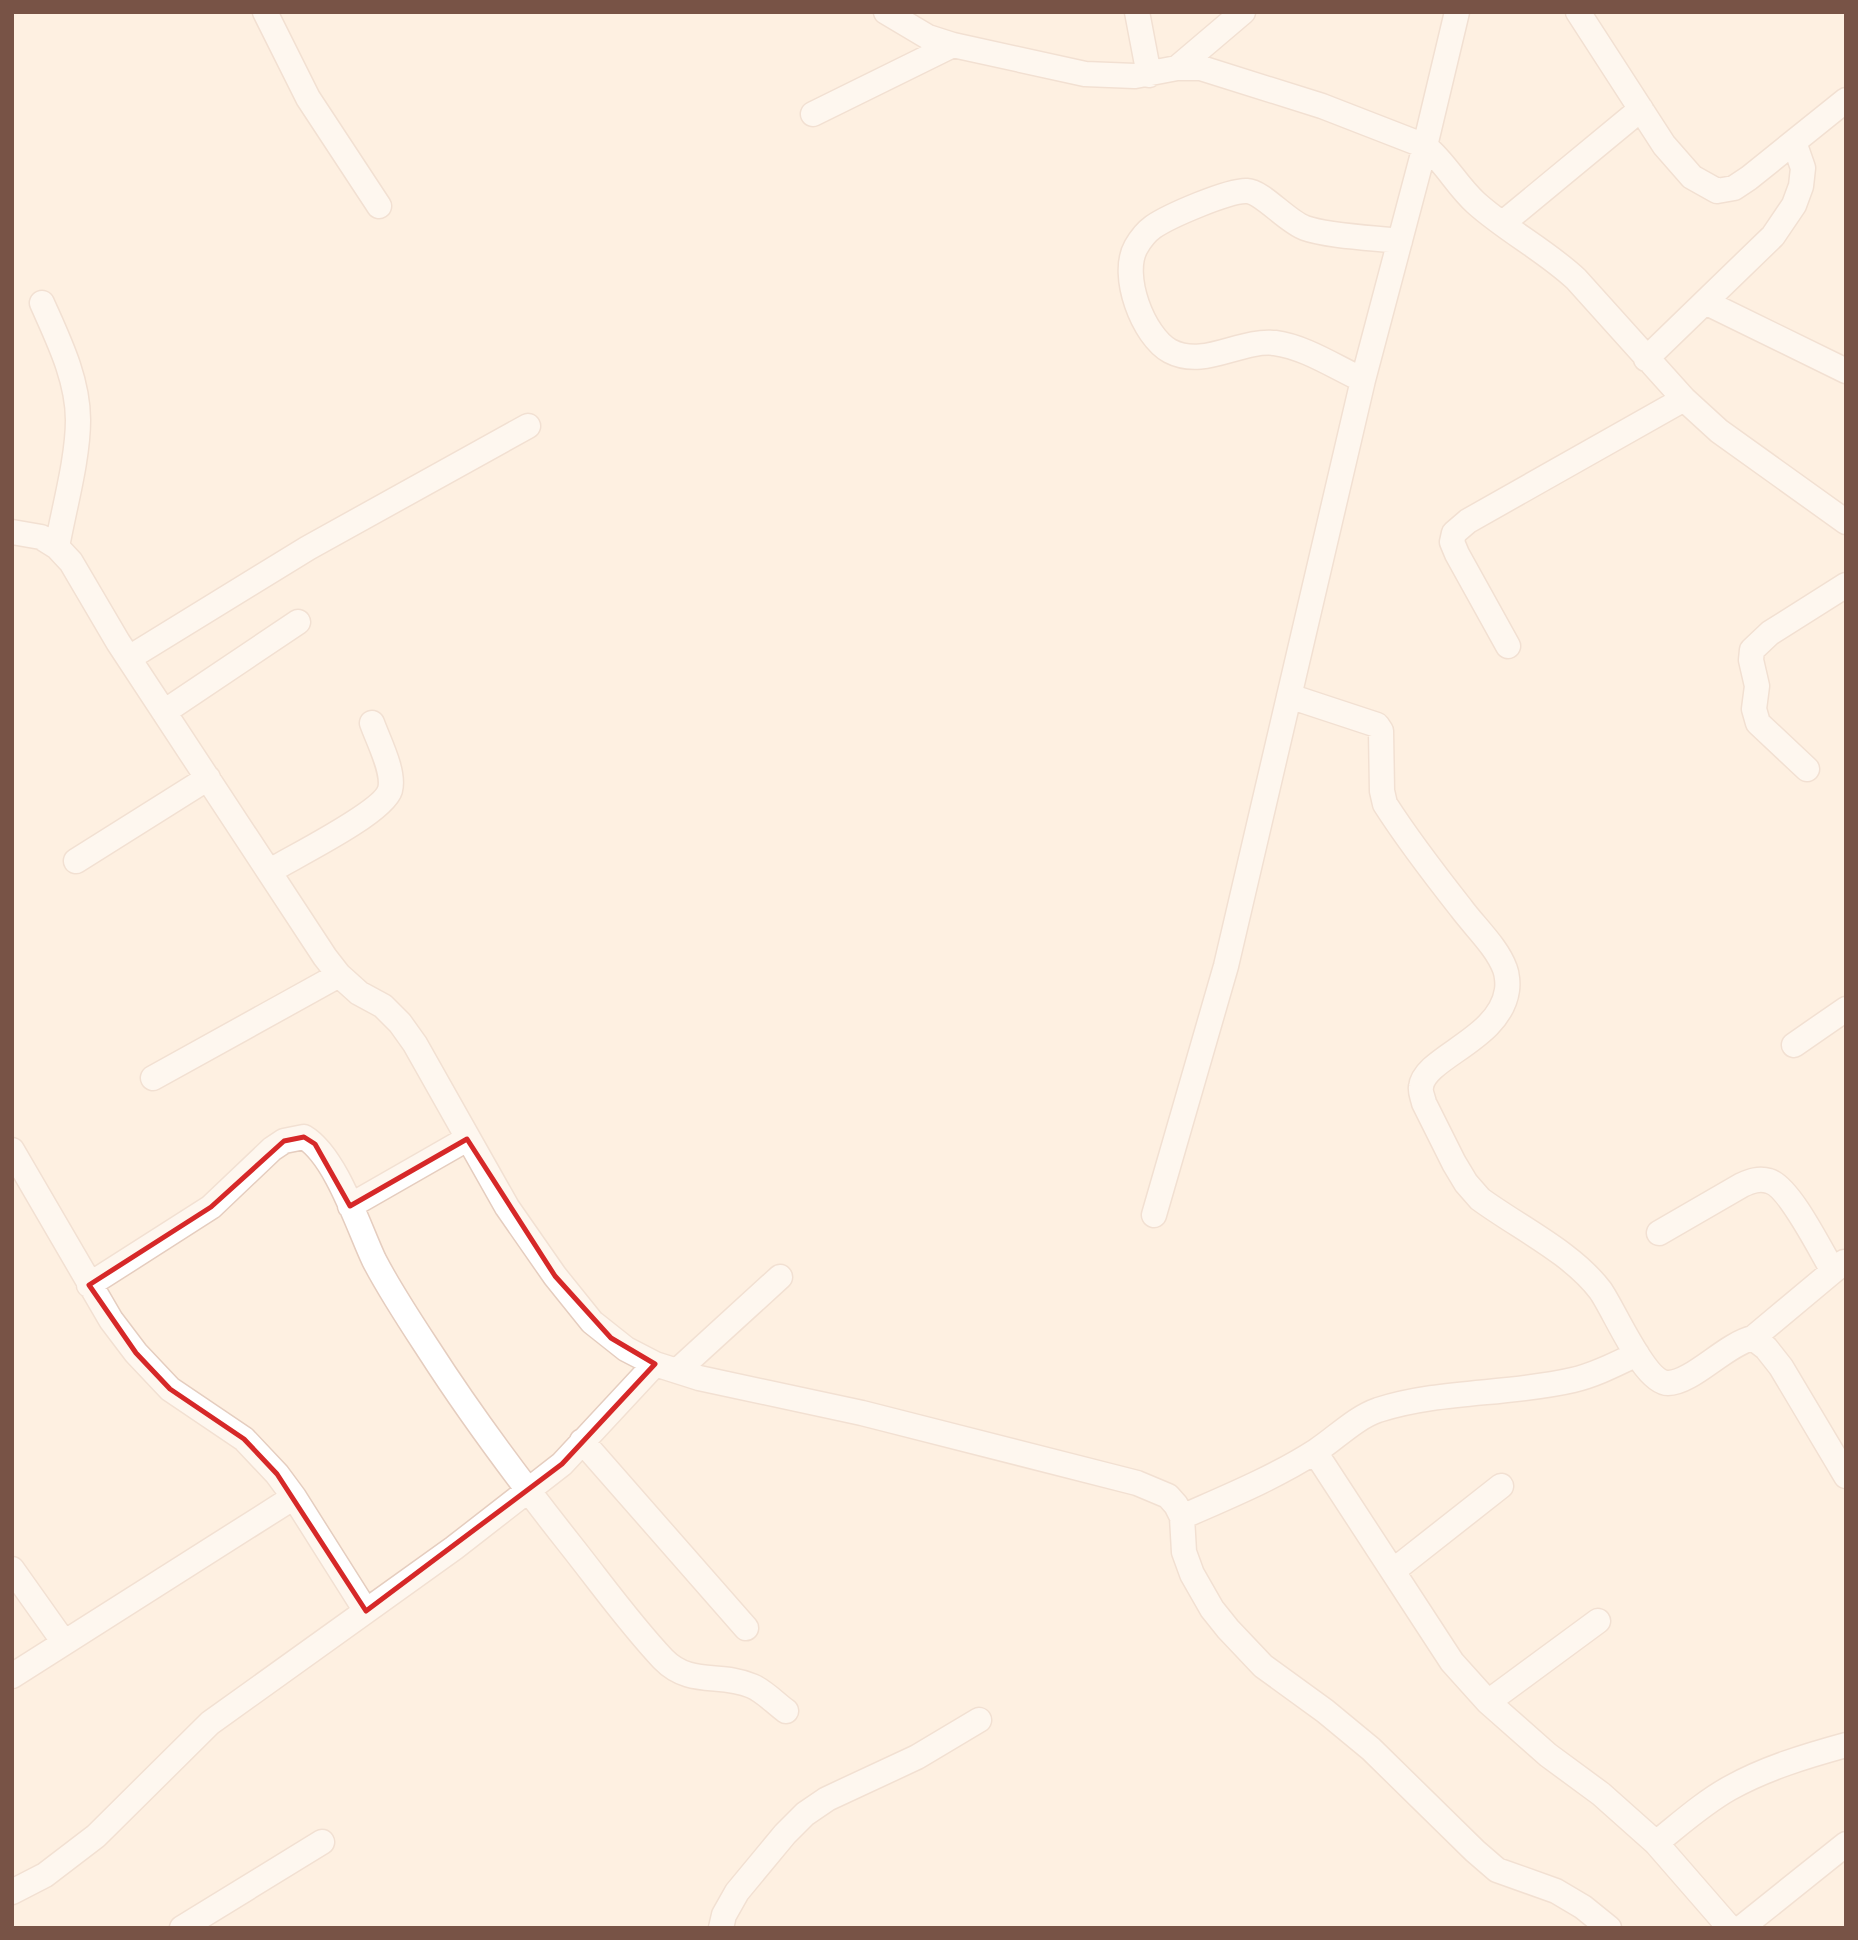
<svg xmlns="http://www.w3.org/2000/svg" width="1858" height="1940" viewBox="0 0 1858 1940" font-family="'Archivo Narrow',sans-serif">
<rect width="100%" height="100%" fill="#fef0e1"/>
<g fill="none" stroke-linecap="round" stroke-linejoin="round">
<defs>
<path id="street" d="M265,12L308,98L379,206
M886,12L928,37L953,45L1085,74L1135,76L1177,68H1201L1322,106L1425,146C1445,162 1457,186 1476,203C1507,231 1545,250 1576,279L1684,399L1719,431L1846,522
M1137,12L1149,75
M1578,12L1664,145L1692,177L1717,191L1734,188L1749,178L1846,100
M1177,68L1243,12
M813,114L953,45
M1503,223L1641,109
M1705,302L1846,371
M42,303C58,339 78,379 78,420C78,459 64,508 57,547
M1646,359L1773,236L1794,205L1801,186L1803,168L1794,142
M1363,380C1335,367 1305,347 1275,343C1240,339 1204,369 1170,351C1143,336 1120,275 1136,247C1140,240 1146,232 1153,227C1169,216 1229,190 1247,191C1263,192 1286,221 1305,228C1327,236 1374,238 1400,241
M12,532L41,537L57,547L71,562L118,642L325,957L339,975L359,993L383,1006L400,1023L415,1044L507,1207L555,1276L592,1322L626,1349L655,1364L699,1378L862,1413L1137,1483L1168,1496L1176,1505L1182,1517L1184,1552L1192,1574L1212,1609L1228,1629L1263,1666L1325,1711L1371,1749L1475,1851L1497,1870L1556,1891L1583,1907L1609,1928
M1508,646L1457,554L1452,542L1454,533L1468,521L1684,399
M129,658L308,548L528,426
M1289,696L1377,725L1381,731L1382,791L1385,804C1408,840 1435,875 1461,908C1475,927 1497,947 1505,969C1507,974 1508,984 1507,990C1500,1040 1424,1057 1421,1087C1420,1092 1423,1098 1424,1103L1454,1163L1466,1183L1480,1199C1518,1227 1571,1252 1600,1290C1614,1309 1644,1383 1668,1383C1692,1383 1726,1344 1753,1338L1766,1348L1781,1367L1846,1476
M164,712L298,622
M1807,769L1758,723L1754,709L1757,686L1751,660L1752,650L1770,633L1846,585
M76,861L208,778
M270,871C293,857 383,813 390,790C395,772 378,740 372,723
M1794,1045L1846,1009
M153,1078L339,975
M12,1150L111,1320L136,1353L170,1389L244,1439L277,1474L294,1497L366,1611
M350,1206L467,1139
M1154,1215L1226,966L1363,380L1425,146L1457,12
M1659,1233L1742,1185C1751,1181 1759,1178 1769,1181C1789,1186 1821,1251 1833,1271
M89,1285L211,1207L272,1149L284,1141L304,1137C336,1156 358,1226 374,1260C390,1291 410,1321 429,1350C472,1417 520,1481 569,1543C600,1582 629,1623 663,1659C690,1687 720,1672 752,1686C764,1691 775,1703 786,1711
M1753,1338L1844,1262
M677,1371L780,1277
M582,1441L746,1628
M1315,1452L1452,1662L1488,1702L1548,1755L1601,1794L1656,1843L1730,1928
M1182,1517C1227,1497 1274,1478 1316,1451C1336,1438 1355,1418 1378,1410C1440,1390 1509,1395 1573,1380C1595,1375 1616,1364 1637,1354
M12,1569L63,1641
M1393,1571L1501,1486
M12,1676L294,1497
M1488,1702L1598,1621
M1656,1843C1680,1824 1703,1803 1730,1788C1766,1768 1806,1756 1846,1745
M12,1892L45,1875L96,1836L210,1723L454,1548L562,1464L655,1364
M182,1928L322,1842
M721,1928L724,1915L737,1892L785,1834L805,1814L827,1799L917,1757L979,1720
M1741,1928L1846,1844"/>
</defs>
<use href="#street" stroke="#e5cdbf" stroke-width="27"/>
<use href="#street" stroke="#fff" stroke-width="24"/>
</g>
<path d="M0 0H1858V1940H0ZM304,1137L315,1144L350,1206L467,1139L555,1276L611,1338L655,1364L562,1464L366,1611L277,1474L244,1439L170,1389L136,1353L89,1285L211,1207L284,1141Z" fill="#fef0e1" fill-opacity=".55" fill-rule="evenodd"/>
<path fill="none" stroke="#d62828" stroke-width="5" stroke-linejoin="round" d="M304,1137L315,1144L350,1206L467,1139L555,1276L611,1338L655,1364L562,1464L366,1611L277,1474L244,1439L170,1389L136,1353L89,1285L211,1207L284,1141Z"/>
<rect width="1858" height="1940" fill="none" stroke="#785346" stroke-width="28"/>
</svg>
